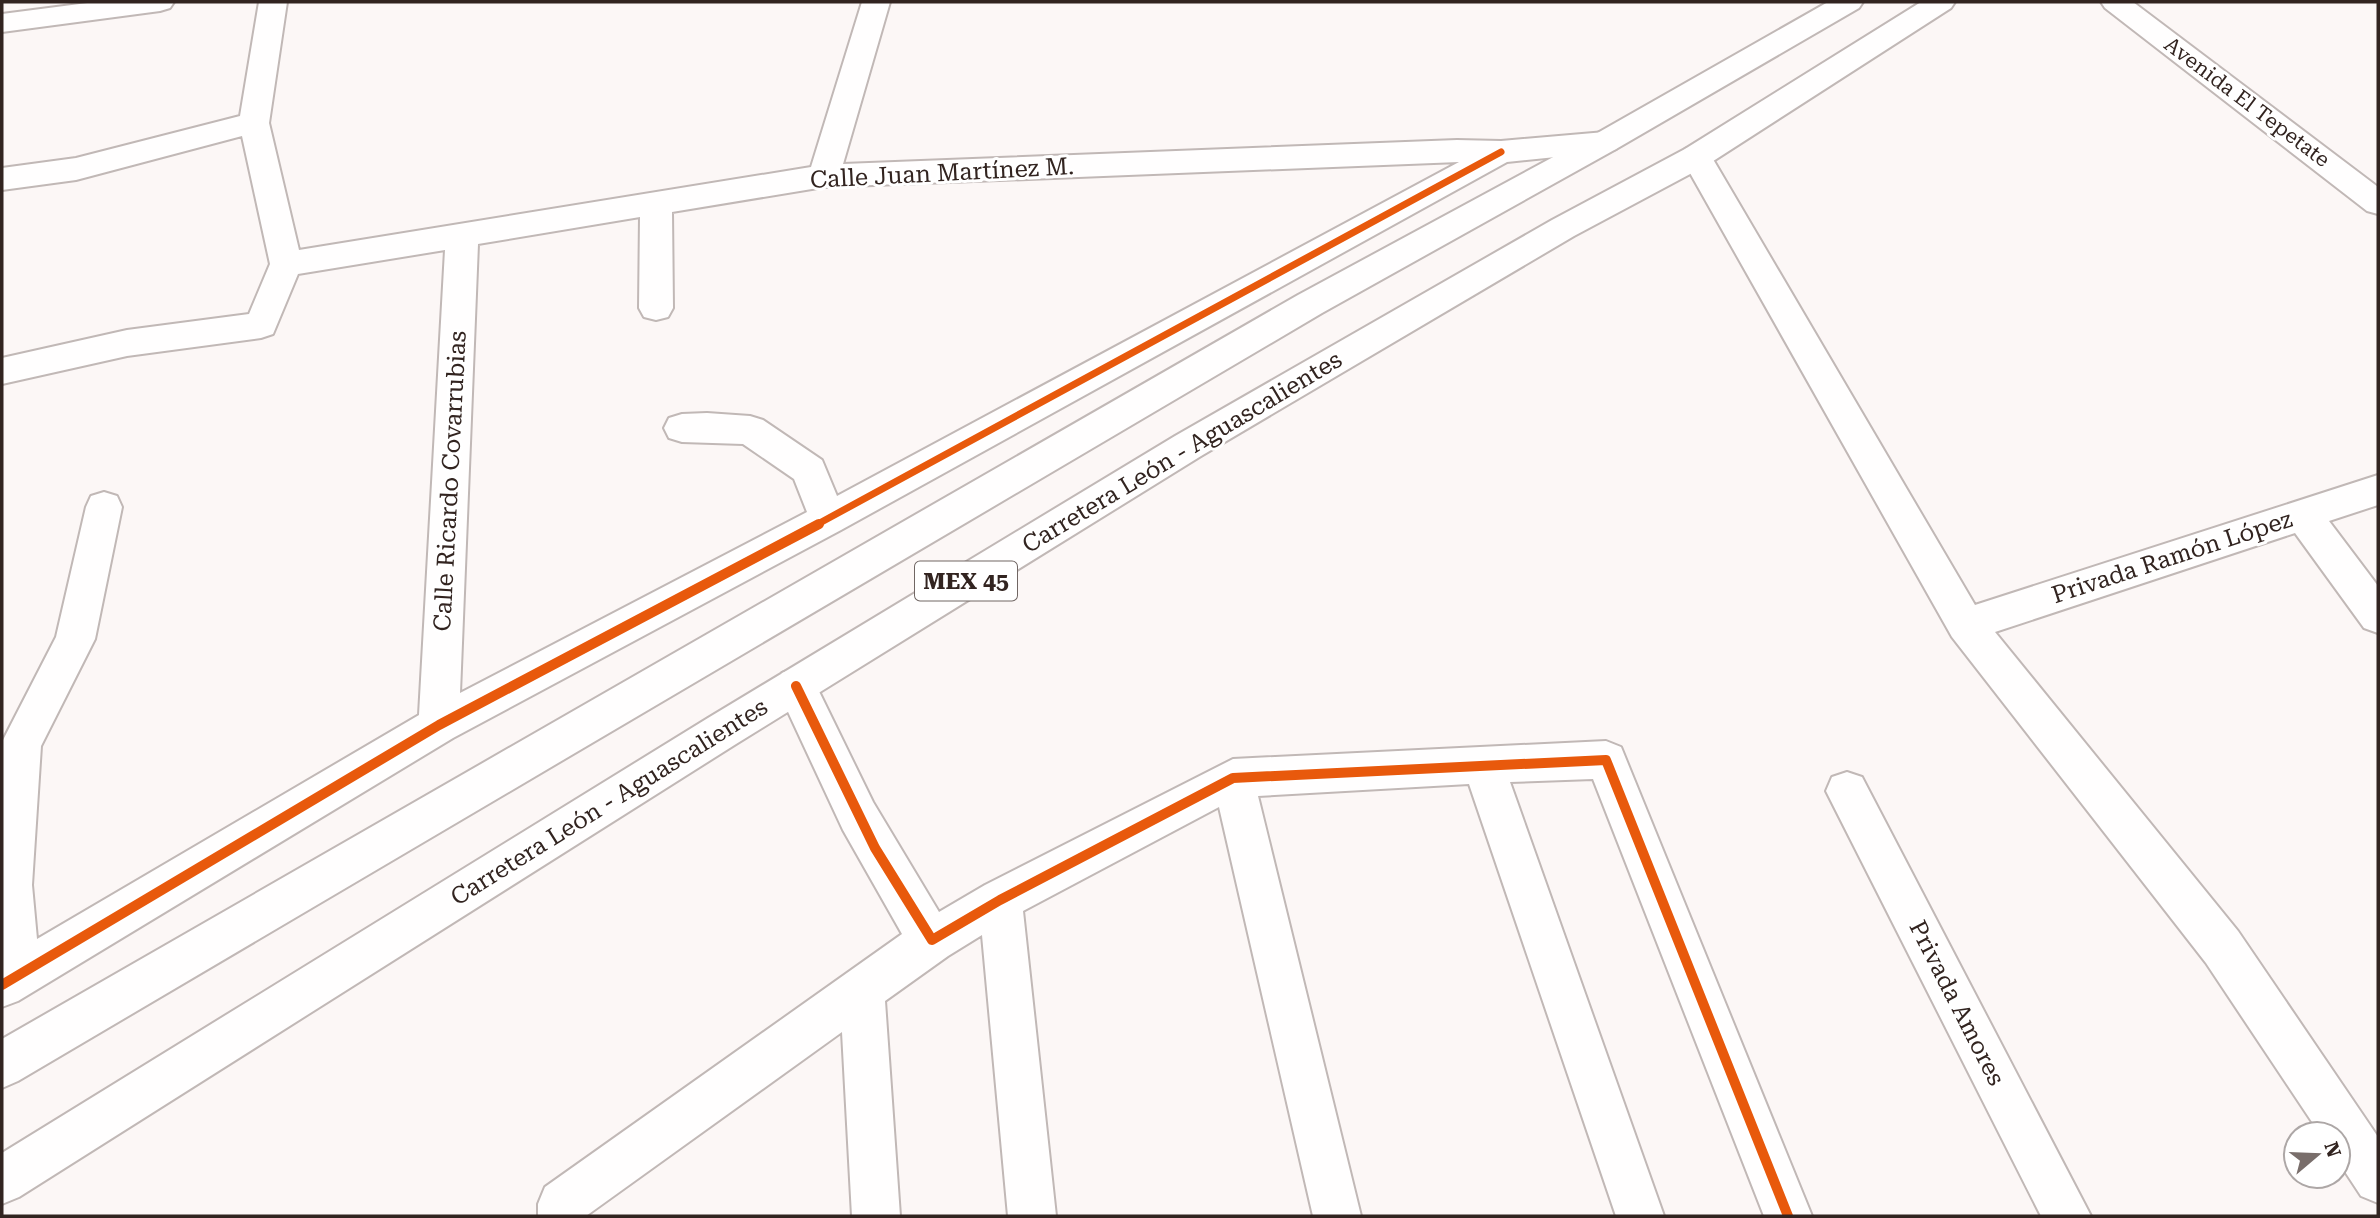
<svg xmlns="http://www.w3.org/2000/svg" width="2380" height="1218" viewBox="0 0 2380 1218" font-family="'Roboto Serif',serif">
<rect width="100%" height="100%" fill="#fcf7f6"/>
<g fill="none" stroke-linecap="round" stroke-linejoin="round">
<defs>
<path id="minor" d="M95,2H174L170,8L160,11L2,32V14Z
M259,2H287L269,123L299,250L811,167L862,2H890L843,164L1457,140L1501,141L1605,132L1616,135L1620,142L1616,149L1605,152L1507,162L841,530L453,738L18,1001L2,1007V742L56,637L86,507L91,496L104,492L117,496L122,507L95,639L41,746L32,885L37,939L419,715L445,250L298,274L273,334L261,338L127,356L2,384V358L127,330L249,314L270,264L242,136L76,180L2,190V168L76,158L240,116ZM1459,162L837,496L822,460L763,420L750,416L707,413L682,414L669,418L664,428L669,438L682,442L743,444L794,479L807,512L460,693L478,244L640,217L639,308L644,317L656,320L668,317L673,308L672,212L824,187Z
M2101,2H2133L2378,187V214L2367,211L2105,8Z
M1696,146L1707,149L1975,605L2378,475V505L2329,521L2378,586V633L2364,628L2295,533L1995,632L2238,931L2378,1137V1203L2361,1196L2338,1161V1134H2320L2206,963L1952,637L1681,157L1685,149Z
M796,668L810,673L873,802L939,912L985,885L1233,759L1606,741L1621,747L1812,1216H1764L1593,779L1510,782L1664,1216H1616L1469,784L1258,796L1361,1216H1313L1219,807L1023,911L1056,1216H1008L982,935L948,956L885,1001L900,1216H852L842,1032L586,1216H538V1204L545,1187L902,934L843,830L776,686L782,673Z
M1847,772L1862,777L2091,1216H2041L1826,791L1832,777Z"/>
<path id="major" d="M1828,2H1863L1859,8L1616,149L1322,313L18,1081L2,1088V1039L1298,295L1594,135Z
M1921,2H1955L1951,8L1707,165L1574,236L1201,456L736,744L19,1197L2,1204V1153L708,718L1175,436L1552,220L1685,149Z"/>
</defs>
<use href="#minor" stroke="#c1b8b6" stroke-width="4"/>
<use href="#major" stroke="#c1b8b6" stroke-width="4"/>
<use href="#minor" fill="#fffefe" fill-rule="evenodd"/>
<use href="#major" fill="#fffefe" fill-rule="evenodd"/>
<defs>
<path id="cycleway-far1" d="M816,525L1501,152"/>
<path id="cycleway" d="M796,686L875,848L932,940L1000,900L1233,778L1606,760L1788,1216
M2,985L439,725L819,524"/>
</defs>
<use href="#cycleway-far1" stroke="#fff" stroke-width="10"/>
<use href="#cycleway" stroke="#fff" stroke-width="14"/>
<use href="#cycleway-far1" stroke="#e8590c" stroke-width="7"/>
<use href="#cycleway" stroke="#e8590c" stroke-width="10"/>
</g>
<g text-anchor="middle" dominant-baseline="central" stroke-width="6" stroke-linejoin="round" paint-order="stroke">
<g font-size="21" fill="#322420" stroke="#fff">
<text transform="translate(2247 102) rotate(37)">Avenida El Tepetate</text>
</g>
<rect fill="#fff" stroke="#706663" stroke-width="2" x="915" y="561.5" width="102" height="39" rx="5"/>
<g font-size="23" font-weight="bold" fill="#322420">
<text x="966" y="581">MEX 45</text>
</g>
<g font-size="24" fill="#322420" stroke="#fff">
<text transform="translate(942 173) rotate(-3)">Calle Juan Martínez M.</text>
<text transform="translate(1182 452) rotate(-31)">Carretera León - Aguascalientes</text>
<text transform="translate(450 481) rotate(-87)">Calle Ricardo Covarrubias</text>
<text transform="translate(2172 557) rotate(-18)">Privada Ramón López</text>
<text transform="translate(609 802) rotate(-32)">Carretera León - Aguascalientes</text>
<text transform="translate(1957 1003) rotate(63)">Privada Amores</text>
</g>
</g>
<rect width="2380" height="1218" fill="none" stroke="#322420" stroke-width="7"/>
<g transform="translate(2317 1155) rotate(71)"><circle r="33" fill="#ffffff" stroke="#ada7a6" stroke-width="2"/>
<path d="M0-5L12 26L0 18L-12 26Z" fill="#796e6b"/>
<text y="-10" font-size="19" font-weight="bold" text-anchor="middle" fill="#322420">N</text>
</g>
</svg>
